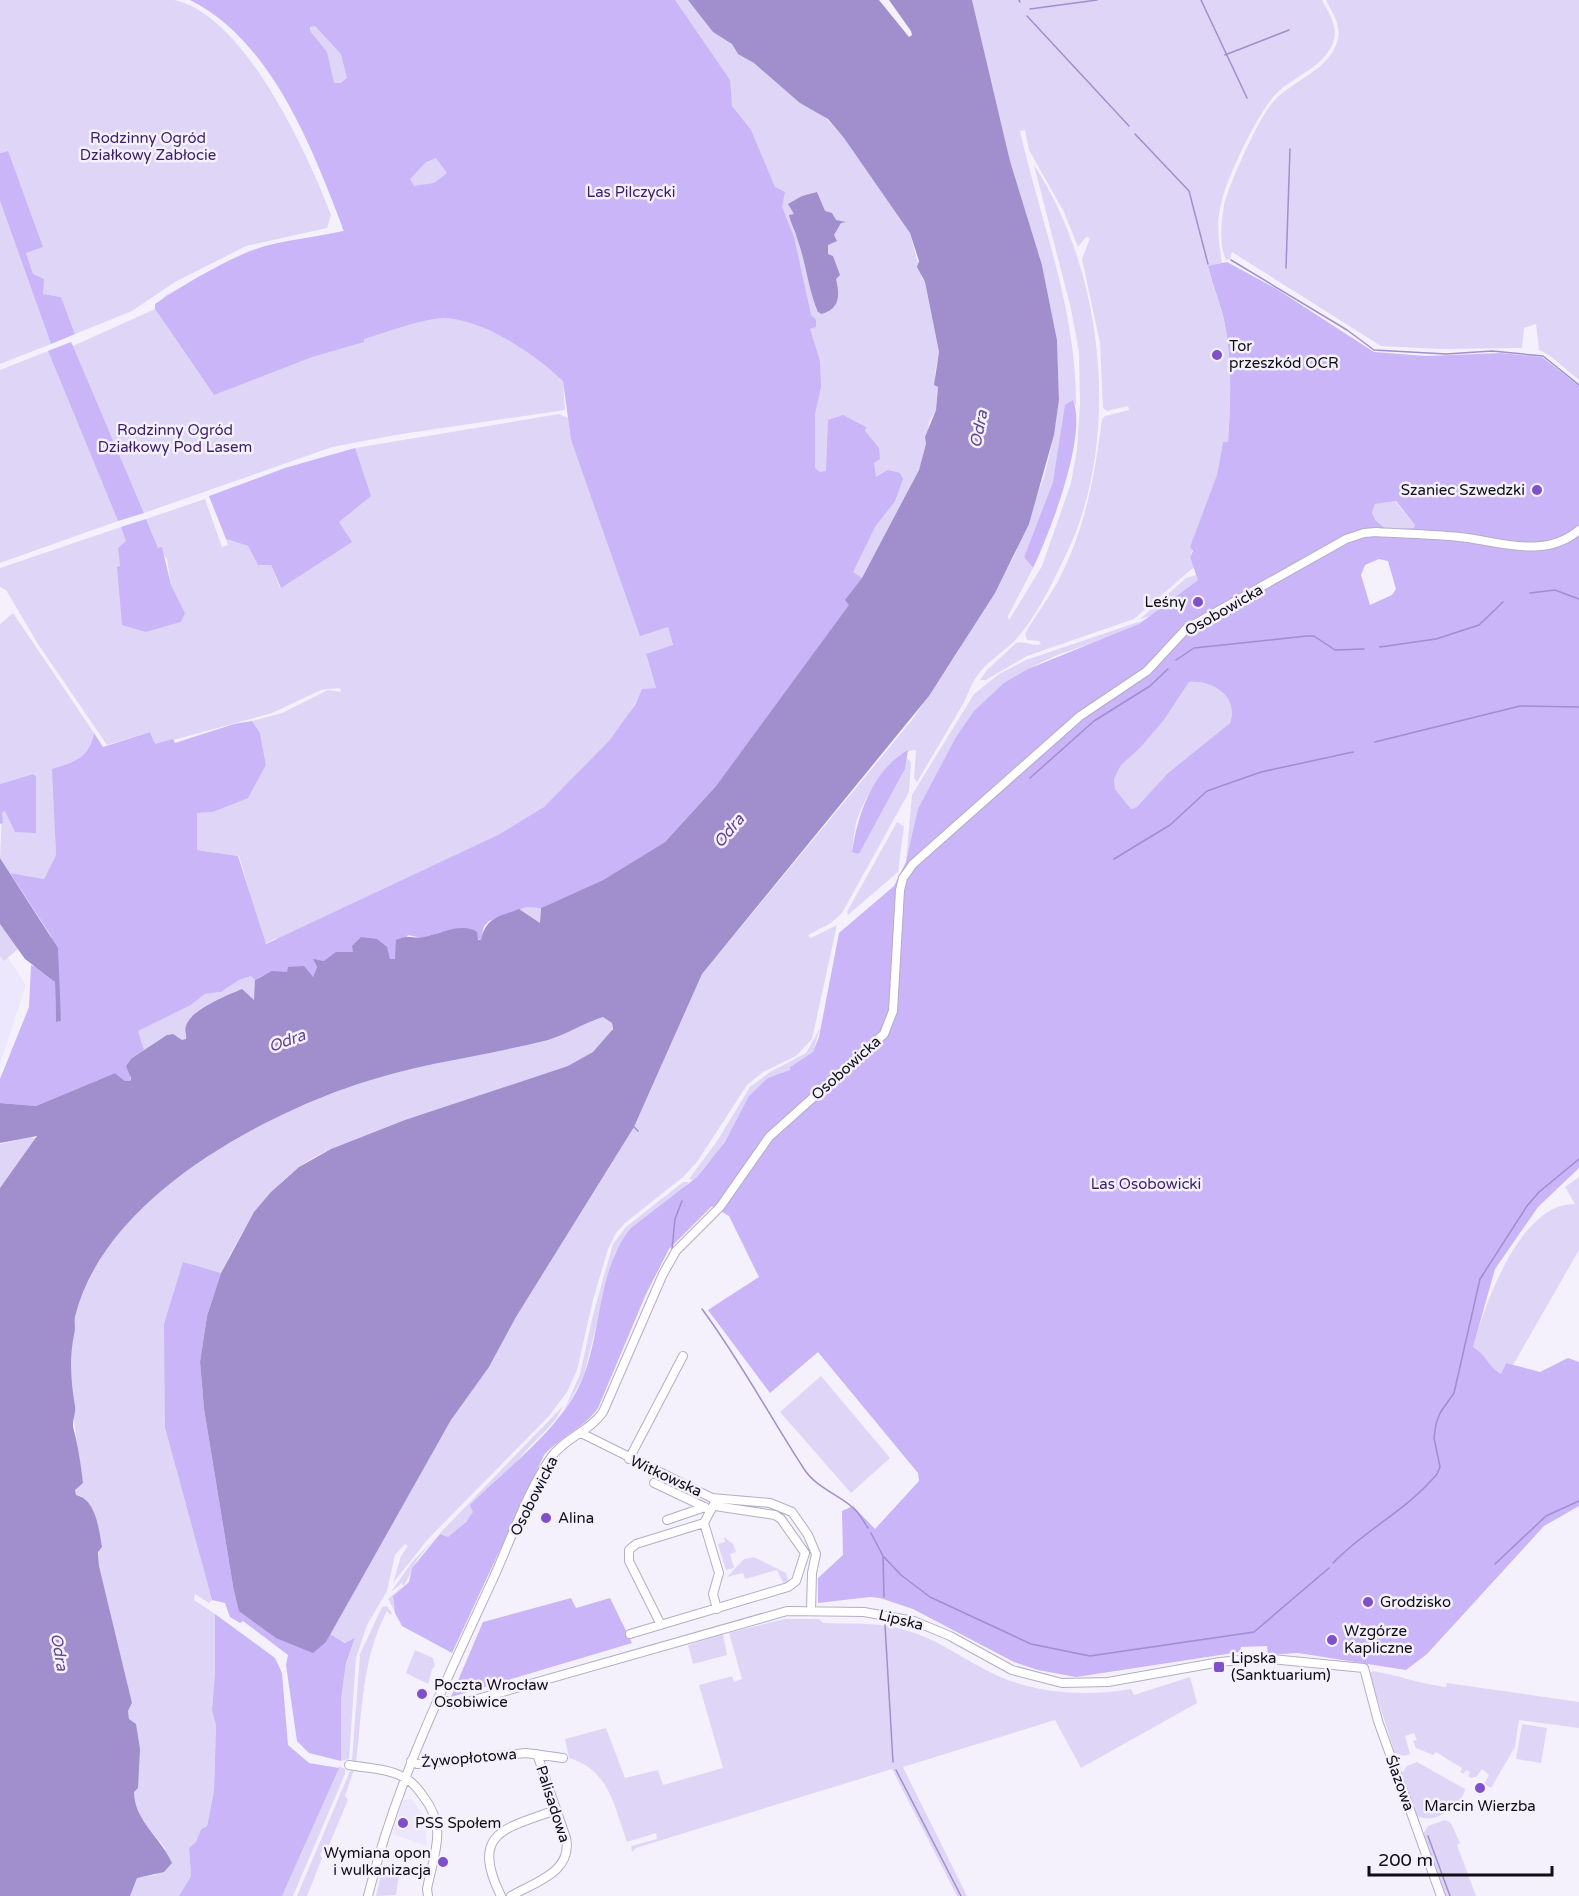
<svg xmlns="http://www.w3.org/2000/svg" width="1579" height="1896" viewBox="0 0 1579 1896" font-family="'Varela Round',sans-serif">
<rect width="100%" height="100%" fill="#f4f1fc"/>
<path fill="#ece7fc" d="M0,946L26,985L0,1064Z
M412,1799L424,1817L427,1846L392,1834L403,1800Z"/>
<path fill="#dfd6f7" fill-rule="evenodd" d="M0,0C41,0 82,0 123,0C139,0 158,0 174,0C244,14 308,154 331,215L327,228L246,246L175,282L132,311L75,334L61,297L43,294L38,276L33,275L26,253L42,247L7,151L0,153Z
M191,0H714L854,148L910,233L922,279L925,282L939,352L935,373L938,387L936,410L929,422L927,444L919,470L847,612L541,909L540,923L520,910L274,939L265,944L239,856L197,850V813L213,812L248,797L266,765L260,733L252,721L282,713L328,690L341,692L340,688L321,690L272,713L155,745L150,732L107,745L38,644L6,590L0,587V568L121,527L127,541L146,632L181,622L185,613L171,585L167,559L158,548L146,519L205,499L222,547L228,545L226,539L248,546L258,565H271L280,588L339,522L355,448L559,414L568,418L571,440L628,597L565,375L560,378L563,381L565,410L395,435L332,447L144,513L73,346L155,309L213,394L155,306L166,295L270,245L343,231C341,215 332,199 326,184C298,114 259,37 191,0ZM668,627L680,645L656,688L646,655L673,646ZM642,689L658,694L521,832L498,835C513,825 532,817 545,806C580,777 625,730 642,689Z
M972,0H1322C1329,13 1339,28 1333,43C1323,67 1297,75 1279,91C1260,107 1226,179 1221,204C1216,223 1219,244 1222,263L1208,267C1212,285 1220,302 1224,321C1232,360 1231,403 1228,442H1223L1217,475L1190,557L1194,567L1134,619L1027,656L986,680H980L987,670L1016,643C1025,640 1031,647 1041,644L1039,641L1027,640L1025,634C1036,614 1051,596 1061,575C1086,526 1095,473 1102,419L1105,416L1129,410L1128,406L1107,411L1103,408L1100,343L1082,259L1090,238L1086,237L1078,247L1064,212L1029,150L1025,130L1020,131C1041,223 1077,311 1076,406L1073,401L1053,482L1024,557L1033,568L1008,616L1009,620L1042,566L1071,483L1077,449L1080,403L1079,352L1071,309L1034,165C1105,273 1123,444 1063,561C1051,586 1031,627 1010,645C999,655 986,663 977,676C971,684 968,695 963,704C948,730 932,756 917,782L914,778L916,750C891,750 862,801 856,823C854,832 853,842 852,852L859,854L905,769L907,758L911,762L909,792L842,913L831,923L808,935L811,938L837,925L812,1039L796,1056L763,1072L747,1085L697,1162L683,1177L625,1223L616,1233L608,1249L593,1300L577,1370L567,1392L549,1416L428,1539L393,1583L401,1556L408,1546L405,1544L395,1555L387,1591L367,1625L356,1658L349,1759L341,1761V1699L346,1663L355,1639L346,1643L330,1634L451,1420L489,1367L516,1317L634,1127L702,974L912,720L954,658L1014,557L1045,474L1054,435L1059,400L1057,340L1042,265L1010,161Z
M1326,0H1579V380L1549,355L1539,350L1536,324L1524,328L1522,348L1438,349L1381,346L1232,252L1230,259L1226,260C1219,246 1221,221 1224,206C1228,186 1259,117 1273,102C1292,80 1330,71 1338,39C1341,25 1332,12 1326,0Z
M0,201L51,344L0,364Z
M48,351L118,521L0,563V370Z
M1395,501L1415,525V528L1386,529L1376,521L1372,513L1375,504Z
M1196,575L1198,580C1181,591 1160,616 1140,619L1186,578Z
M13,613L94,733C89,758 75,762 53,769L56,855L44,879L10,873L0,858L2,813L5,811L36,832V776L33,774L0,784V624Z
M1144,620C1129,634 1072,648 1051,658C952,701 943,770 906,862L912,795L974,694L999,674L1026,660Z
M1189,682C1213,680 1239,697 1230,723L1168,773L1138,807L1131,809L1115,789L1114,779L1121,764L1140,748L1164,720Z
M897,822L904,826L898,872L848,915L847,912Z
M0,924L18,949L4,961L0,956Z
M251,976L255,980V1000L185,1027L187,1038L184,1041L170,1034L144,1050L137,1031L191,1005L205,994L221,992L239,980Z
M603,1017L612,1023C615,1043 584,1058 569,1066C543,1079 512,1086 483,1095C450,1105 418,1118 385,1129C356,1140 323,1149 298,1168C262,1196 240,1233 221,1273L183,1263L165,1428L212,1600L209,1603L195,1594L194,1600L215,1614V1673L212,1710L216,1725L214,1791L207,1826L201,1829L196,1842L189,1848L191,1876L179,1896H130L137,1877L156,1875L166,1849L143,1822L134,1800L128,1711L132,1703L99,1567V1529L81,1496L76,1495L75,1489L83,1483C76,1429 63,1373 75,1318C101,1202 255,1119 358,1084C405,1068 455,1060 503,1049C537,1042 570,1027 603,1017Z
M820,1028L813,1052L790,1067V1070C745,1086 749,1104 726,1140C718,1153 706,1164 697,1177L693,1180L689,1179L717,1141L750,1087L770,1072L806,1053Z
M30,1137L36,1138L0,1188V1144Z
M1579,1177V1250L1513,1365L1506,1363L1501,1374C1489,1367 1484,1356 1473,1347C1485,1304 1520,1203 1575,1204L1565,1187Z
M683,1182H689L675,1196L631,1228L615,1253L583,1378L564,1411L580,1374L593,1315L613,1244L626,1227Z
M821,1376L890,1458L851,1493L780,1412Z
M563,1406C554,1427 538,1436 524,1453C500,1481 478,1515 448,1537L439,1534C431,1544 417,1557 412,1569C405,1585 407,1583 393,1596L395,1612L388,1599L403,1586L402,1583L391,1592L412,1562Z
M724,1537L733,1544L736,1552L730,1554L734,1568L726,1570L718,1544L725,1542Z
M754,1557L786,1573L789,1583L784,1584L777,1570L745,1579L743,1573L727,1577L744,1559Z
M387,1606L392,1613L390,1615L387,1611C362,1658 362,1712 356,1764L352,1760L360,1654L382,1607Z
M784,1619H819L823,1623C850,1624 880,1622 905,1630C934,1638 956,1654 982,1668C1029,1694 1081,1697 1131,1689L1134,1695L1190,1677L1197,1703L1081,1768L1055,1720L903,1767L967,1896H957L892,1769L636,1848L632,1852L631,1846L657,1839L656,1833L627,1842C614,1807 610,1770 569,1758L565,1739L606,1728L625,1778L658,1770L663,1785L723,1768L699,1685L732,1676L734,1682L742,1679L729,1633Z
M723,1634L727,1655L693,1664L688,1645Z
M415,1650L433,1658L435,1666L432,1669L428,1684L406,1673Z
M1373,1671C1398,1675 1420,1684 1446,1687L1447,1683L1579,1702V1728L1519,1720L1515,1747L1491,1788L1484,1784L1489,1775L1482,1769L1476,1777L1471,1778L1468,1776L1470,1772L1466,1770L1464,1774L1460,1772L1462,1768L1436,1752L1433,1755L1416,1748L1413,1741L1417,1740L1414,1733L1405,1736L1410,1754L1404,1756L1395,1753L1369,1673Z
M1522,1724L1547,1728L1541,1763L1516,1759Z
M1417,1762L1465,1789C1462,1807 1434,1825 1417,1816L1402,1773L1407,1766Z
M339,1766L345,1769V1774L293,1896H282Z
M354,1770L345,1796L348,1800L329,1845L325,1844L320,1855L322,1858L307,1896H297L350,1771Z
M1445,1820L1451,1823L1460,1843L1457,1845L1476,1896H1446L1423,1834L1428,1826Z
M382,1871L399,1875L396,1895L376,1896Z"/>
<path fill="#c9b5f7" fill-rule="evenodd" d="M190,0H675L730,80L732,106L751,130L775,187L785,192L782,207L794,237L811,315L816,320V327L810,329L820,361L821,387L815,414V468L820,472L826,471L828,420L843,415L866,427L865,431L879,448L880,459L874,463L876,477L888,470L900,473L903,479L895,501L875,527L853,572L862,578L846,600L850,605L716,786L665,842L603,880L541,908L526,907L489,921L484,926L481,940L441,932L422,938L408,935L395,960L353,952L324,961L314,960L317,967L313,977C295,971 271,969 255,980L251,976L239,980L221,992L205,994L191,1005L138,1031L144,1050L132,1058L130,1081H125L115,1073L36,1106L0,1103V1079L29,1007L31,965L43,970L55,982L56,1022L61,1021L51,936L10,873L44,879L56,855L52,769C75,762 89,758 94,733L103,747L150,732L155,744L173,739L175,743L234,724L252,721L260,733L266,765L248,798L213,812L197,813V850L238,856L266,944L498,835L544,807L609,741L635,705L642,689L656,688L646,654L673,645L668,627L640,636L571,440L563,381C535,354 483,319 444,318C424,318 384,333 364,339V342L312,357L214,395L155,309V304C183,285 222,262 253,250C283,239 315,238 344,231C313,150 272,40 190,0ZM315,26L341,54L347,78L341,83H334L327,52L310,31V27ZM436,158L447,173L434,183L414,186L410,179L426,162Z
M8,151L43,247L26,253L33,274L44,279L43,294L61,297L75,334L51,344L0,201V153Z
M1227,262L1275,288L1374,352L1426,356L1501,353L1542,357L1579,386V1168L1538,1207L1495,1269L1473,1347C1486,1354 1488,1367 1501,1374L1506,1363L1540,1372L1568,1358L1579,1362V1506L1544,1526L1427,1654L1406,1670L1298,1653L1268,1655L1267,1646L1241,1647L1240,1652L1076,1677L1038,1670L1014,1662L913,1609L880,1598L870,1597L818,1603V1578L843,1555L842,1511L853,1506L875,1529L919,1481L918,1473L818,1352L770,1393L708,1310L759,1277L729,1216L712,1206L669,1249L646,1294L598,1408C584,1428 560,1437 544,1455L452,1653L402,1626L395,1613L393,1596L409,1582L412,1568L440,1534L448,1537L466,1522L473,1512L470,1505C507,1468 561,1429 582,1380C602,1333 597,1269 631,1228L697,1177L725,1142L749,1096L768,1078L790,1070V1067L813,1052L819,1037L839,933L894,886L906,862L918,809L956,737L974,711L1004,683L1028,669L1139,624L1198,580L1190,557L1193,551L1190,547L1217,475L1223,442H1228C1231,402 1232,359 1224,320C1220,302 1212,284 1208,266ZM1396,501L1415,525L1414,528L1386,529L1376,521L1372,513L1375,504ZM1379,559L1388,561L1396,589L1392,595L1370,605L1361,575L1365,565ZM1189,682C1213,680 1239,697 1230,723L1168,773L1137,807L1131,809L1115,789L1114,779L1121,765L1140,748L1164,720Z
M71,342L73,346L144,513L118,521L48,351Z
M1073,400C1088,435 1049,535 1033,568L1024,557L1053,482L1065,405Z
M355,448L371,496L339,522L352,542L281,588L271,565H258L248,546L226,539L209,496L285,468Z
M146,519L158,548L162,547L171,585L185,613L181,622L146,632L122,625L117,567L120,566L118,548L126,541L121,527Z
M908,750L905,769L859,854L852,852C858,814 872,771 908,750Z
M33,774L36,776V833L15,832L5,811L2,813L3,823L0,824V784Z
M183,1262L221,1273L207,1316L200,1362L204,1409L233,1586L326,1642L330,1634L345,1643L355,1638L346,1663L341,1699V1761L309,1753L297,1741L286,1665L288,1655L243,1621L240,1623L230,1617L225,1603L212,1600L165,1428L164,1324Z
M571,1598L576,1608L610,1598L632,1643L451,1697L483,1622Z
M215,1614L275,1658L282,1673L288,1745L309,1763L339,1768L282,1896H179L191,1876L189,1848L196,1842L201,1829L207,1826L214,1791L216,1725L212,1710L215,1673Z"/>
<path fill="#a18ecd" d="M688,0H879L909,37L912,35L911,31L889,0H972L1010,161L1042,265L1057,340L1059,400L1054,435L1029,524L995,593L929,696L702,974L634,1127L516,1317L489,1367L451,1420L326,1642L313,1653L276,1638L239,1611L233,1586L204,1409L200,1362L207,1316L221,1273L254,1212L271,1192L299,1167L331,1149L405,1120L568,1066L593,1052L613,1029L612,1023L603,1017C584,1023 567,1034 548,1040C485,1056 420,1063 358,1084C254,1119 103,1201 75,1317C74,1323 76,1329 74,1335C69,1358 71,1383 75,1406C76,1416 71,1420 74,1431C78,1445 81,1466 83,1483L75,1490L76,1495C97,1500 99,1531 102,1547L98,1552L99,1566L132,1703L128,1711L129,1719L136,1724L140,1749L138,1788L134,1792C134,1820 161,1838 172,1863L164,1872L137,1878L130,1896H0V1188L37,1136L0,1143V1103L36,1106L115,1073L125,1081H130L131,1078L126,1066L132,1058L167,1035L173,1034L182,1040L186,1039C187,1035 184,1030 186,1026C190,1010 228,995 242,989L254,1000L255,980L272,971L287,972L288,967L304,966L313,977L317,967L313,959L324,961L336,952H353L352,946L361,937L377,939L387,947L390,959H395L396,940C409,934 412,939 424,937C440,934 462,922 477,932L478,940H481C486,917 499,917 519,909L540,923L541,908L603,880L665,842L716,786L849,605L845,600L862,578L919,470L926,444L925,437L936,410L938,387L934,385L939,352L925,282L917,267L919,261L910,233L844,138L828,119L800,103L754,63L738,54L732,44L713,32Z
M817,192L825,211L832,213L836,220L846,222L841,223L834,235L837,241L828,245V254L833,256L840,275L836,279C840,296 840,308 822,314L818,312C808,289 806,262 797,238C795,230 791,224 789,215L794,214L788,204L802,196Z
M0,858L58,948L61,1021L56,1022L55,982L25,959L0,924Z"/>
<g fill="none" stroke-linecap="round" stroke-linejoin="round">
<path stroke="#a18ecd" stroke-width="1.5" d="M1019,0L1020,2
M1201,0L1247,98
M1030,9L1097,0
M1027,16L1129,126
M1225,55L1289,30
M1135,134L1189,191L1208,264
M1231,260L1347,330L1374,350L1446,354L1492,351L1543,356L1579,385
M1286,268L1290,149
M1530,593L1555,590L1579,599
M1380,647L1436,639L1479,625L1503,602
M1176,660L1194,648L1307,636H1314L1335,650L1364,649
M1375,742L1520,706L1579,707
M1030,778L1094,721L1150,686L1168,669
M1114,859L1170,825L1207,791L1261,772L1353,752
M634,1127L638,1131
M672,1249L675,1219L682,1201
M702,1309C740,1360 770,1417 804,1469C815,1486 836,1494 851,1506C859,1512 863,1520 868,1528
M871,1533L883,1556L901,1575L930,1597L1031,1644L1090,1656L1254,1632L1329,1568
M883,1556L884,1597
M1333,1563C1366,1529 1406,1511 1437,1474L1440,1467L1434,1438L1436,1424L1440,1413L1454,1393L1480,1279L1527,1206L1539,1192L1579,1159
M1495,1564L1546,1516L1579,1501
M885,1625L893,1762
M896,1770L961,1896
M1428,1836L1450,1896"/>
<defs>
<path id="minor" d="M581,1433L712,1498L770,1503L792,1512L808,1535L816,1554L812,1573L811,1611
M629,1459L683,1356
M654,1483L711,1510
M667,1520L705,1507
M704,1523L719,1573L713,1594L717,1609
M661,1625L629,1561V1550L636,1544L704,1523L715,1502
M630,1634L788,1587L796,1581L805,1553L781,1519L775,1515L715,1506
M438,1698L454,1704L467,1702L787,1611L864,1612L914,1621L950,1636L1012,1670L1062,1683L1108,1682L1220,1662L1261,1658L1364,1668L1378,1721L1441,1896
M411,1761L417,1764L526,1753L563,1758
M349,1765C365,1768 385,1768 399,1775C410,1779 417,1787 423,1796C448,1828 434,1853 427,1889L428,1896
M368,1896C395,1785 445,1683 493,1579C510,1542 528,1489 552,1456C565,1438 590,1431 603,1412L663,1274L676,1251L720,1207L769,1137L884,1034L893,1011L900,890L903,878L913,864L1080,716L1147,671L1186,629L1346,539L1364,533L1376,532C1404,534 1432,534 1459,537C1499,541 1544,560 1579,530
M501,1896C469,1832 506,1828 556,1810
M511,1896C535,1882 573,1872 566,1838L537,1754"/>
</defs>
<use href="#minor" stroke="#b4adc7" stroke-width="10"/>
<use href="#minor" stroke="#fff" stroke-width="8"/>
</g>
<g fill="#7f50c9" stroke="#f4f1fc" stroke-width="2">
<circle cx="1217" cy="355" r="6"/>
<circle cx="1537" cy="490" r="6"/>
<circle cx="1198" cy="602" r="6"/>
<circle cx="546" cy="1518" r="6"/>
<circle cx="1368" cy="1602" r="6"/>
<circle cx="1332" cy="1640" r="6"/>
<rect x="1213" y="1661" width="12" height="12" rx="3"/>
<circle cx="422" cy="1694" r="6"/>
<circle cx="1480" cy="1788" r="6"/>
<circle cx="403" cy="1823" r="6"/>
<circle cx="443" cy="1862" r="6"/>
</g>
<g text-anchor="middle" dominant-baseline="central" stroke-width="5" stroke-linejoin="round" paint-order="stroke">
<g font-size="15" fill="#3c1d67" stroke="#f4f1fc">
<text x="148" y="138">Rodzinny Ogród<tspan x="148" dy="17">Działkowy Zabłocie</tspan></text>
<text x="631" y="192">Las Pilczycki</text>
<text x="175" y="430">Rodzinny Ogród<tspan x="175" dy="17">Działkowy Pod Lasem</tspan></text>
<text x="1146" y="1184">Las Osobowicki</text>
</g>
<g font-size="15" fill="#100d16" stroke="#f4f1fc" text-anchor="start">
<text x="1229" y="346">Tor<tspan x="1229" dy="17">przeszkód OCR</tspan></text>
<text x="1525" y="490" text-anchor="end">Szaniec Szwedzki</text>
<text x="1186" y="602" text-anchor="end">Leśny</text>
<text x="558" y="1518">Alina</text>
<text x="1380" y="1602">Grodzisko</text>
<text x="1344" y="1631">Wzgórze<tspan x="1344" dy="17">Kapliczne</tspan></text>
<text x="1231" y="1658">Lipska<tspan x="1231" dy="17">(Sanktuarium)</tspan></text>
<text x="434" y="1685">Poczta Wrocław<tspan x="434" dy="17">Osobiwice</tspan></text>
<text x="1480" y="1806" text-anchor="middle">Marcin Wierzba</text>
<text x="415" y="1823">PSS Społem</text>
<text x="431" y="1853" text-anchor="end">Wymiana opon<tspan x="431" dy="17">i wulkanizacja</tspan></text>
</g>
<g font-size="15" fill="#100d16" stroke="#f4f1fc">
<text transform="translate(1224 610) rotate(-30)">Osobowicka</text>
<text transform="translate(846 1068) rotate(-42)">Osobowicka</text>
<text transform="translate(666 1476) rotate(25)">Witkowska</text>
<text transform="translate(534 1496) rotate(-63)">Osobowicka</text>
<text transform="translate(901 1620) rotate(14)">Lipska</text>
<text transform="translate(469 1758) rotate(-5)">Żywopłotowa</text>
<text transform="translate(1400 1783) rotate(70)">Ślazowa</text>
<text transform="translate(553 1804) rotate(72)">Palisadowa</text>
</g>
<g font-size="16" font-style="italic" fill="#604492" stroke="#f4f1fc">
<text transform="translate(979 429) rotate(-79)">Odra</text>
<text transform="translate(729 831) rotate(-50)">Odra</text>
<text transform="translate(287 1041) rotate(-20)">Odra</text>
<text transform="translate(59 1652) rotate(80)">Odra</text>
</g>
</g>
<path d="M1369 1866v9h183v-9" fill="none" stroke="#100d16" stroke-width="3"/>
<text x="1378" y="1866" font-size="18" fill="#100d16" stroke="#f4f1fc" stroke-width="4.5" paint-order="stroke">200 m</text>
</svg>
